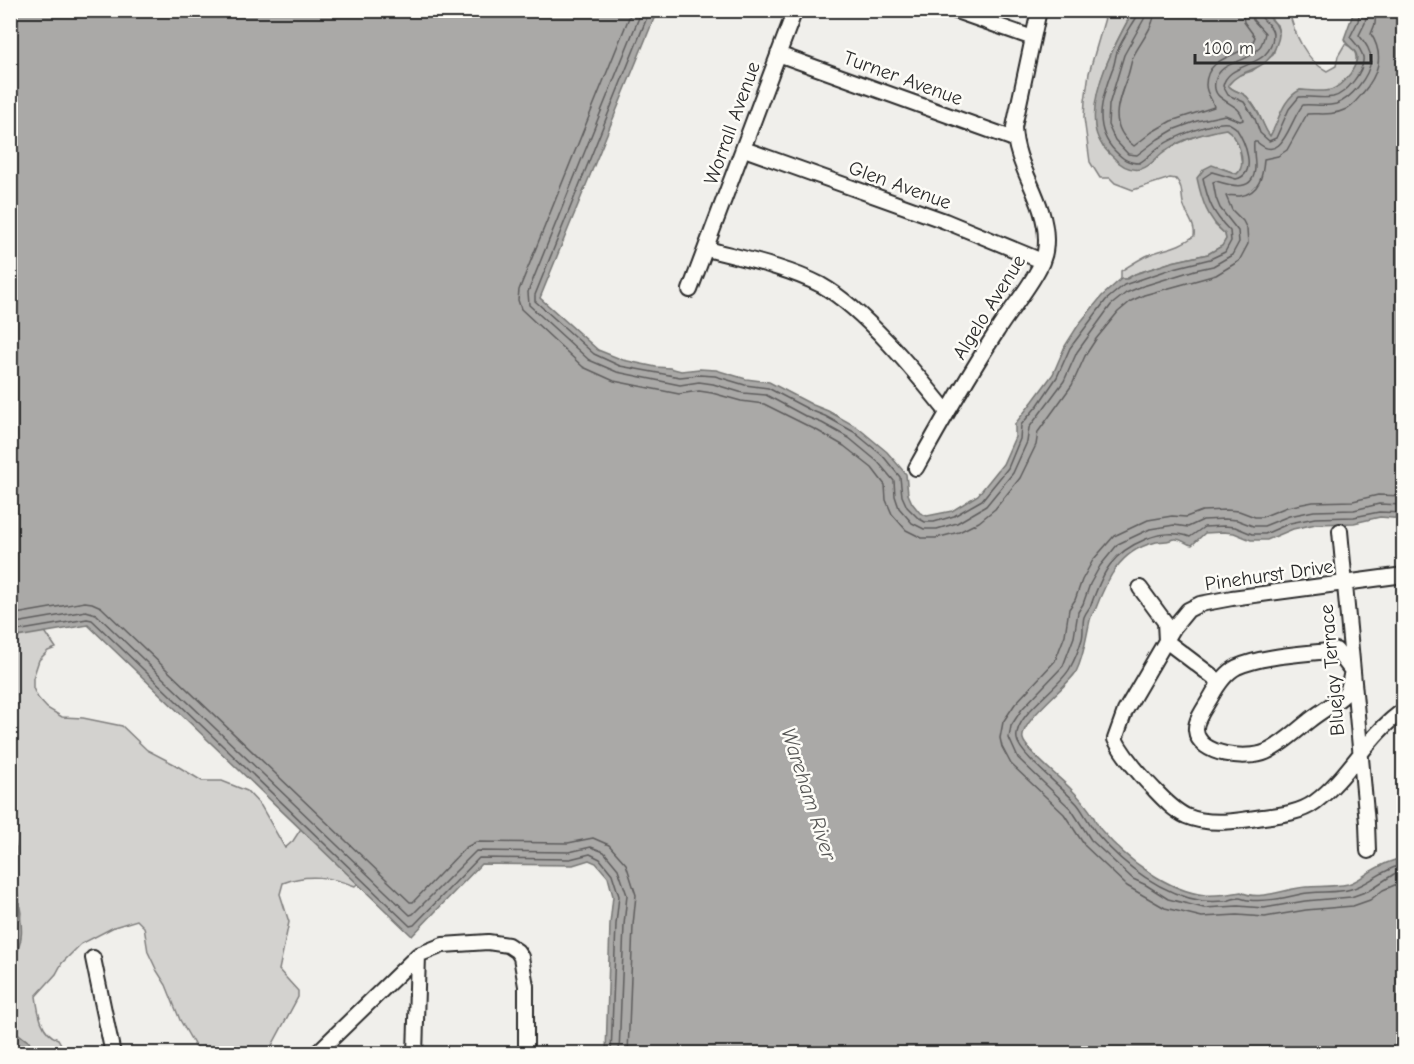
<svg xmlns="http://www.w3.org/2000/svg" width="1414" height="1064" viewBox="0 0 1414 1064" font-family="'Comic Neue',sans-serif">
<rect width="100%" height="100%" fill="#f0efeb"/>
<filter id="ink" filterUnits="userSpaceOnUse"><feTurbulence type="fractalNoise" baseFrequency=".0167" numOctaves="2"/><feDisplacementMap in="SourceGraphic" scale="12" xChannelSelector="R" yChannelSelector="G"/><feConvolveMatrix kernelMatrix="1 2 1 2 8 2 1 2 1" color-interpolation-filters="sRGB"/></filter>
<g filter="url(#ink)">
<path fill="#d3d2cf" stroke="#7f7e7d" stroke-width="1.5" d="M1107,11H1133C1115,43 1092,87 1095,125C1095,132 1100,140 1103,147L1154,161C1174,141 1199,134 1226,128C1239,136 1241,154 1242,168L1237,174L1219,167L1215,225L1225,234L1226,239L1222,246L1208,254L1172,262L1135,274L1126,279H1121V271C1129,266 1138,260 1146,256C1163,248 1177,249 1194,236C1196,224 1185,214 1183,203C1181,193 1183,187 1176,179L1170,178L1133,190L1115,183L1110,178H1100L1090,162L1084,118L1085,101L1089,73Z
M1260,11H1289C1294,33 1306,61 1327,71L1336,66L1338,56L1345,44C1368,53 1350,82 1335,90C1326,94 1310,91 1300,90L1270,136C1265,130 1264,126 1261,119C1259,113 1252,103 1248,98C1243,91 1234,93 1228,85L1236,76L1252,71L1273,55L1279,34L1277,25Z
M44,630L56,648L48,651L39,660L33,678V688L38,698L47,708L62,717L83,718L122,726L147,750L174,764L202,781H222L247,791L261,806L285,848L293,841L302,827L371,871L355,886C331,877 308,873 283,883L280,894L289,922L279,970L298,991V997L268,1053H199L180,1020L166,985L157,971L148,952L144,927L137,920L114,927L81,944L62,963L56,974L36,996C38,1012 41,1034 58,1039L66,1053H39L29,1042L11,1028V962L16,956L21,913L15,879L16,847L10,831V660L13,652L10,637Z"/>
<path fill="#aaa9a7" stroke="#777775" stroke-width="1.5" d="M1260,10C1271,17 1282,27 1278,40C1267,77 1246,63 1228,85C1234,93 1243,91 1248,98C1252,103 1259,113 1261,119C1264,125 1265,130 1270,136C1279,121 1282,99 1300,90C1326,91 1332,96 1350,74C1353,69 1357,64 1357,57C1356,48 1347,47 1344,39L1354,11H1403V519L1380,517L1354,523L1316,524L1293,529L1267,540H1251L1234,533L1223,532L1205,533L1192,545C1185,544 1182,538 1175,539C1174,539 1168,541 1166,541C1162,542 1157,541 1153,543C1120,551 1107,579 1096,608C1094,612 1091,615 1090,620C1086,638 1084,656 1076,672C1067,687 1019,722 1023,739C1025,750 1060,778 1070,788C1078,796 1087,805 1093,816C1096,821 1098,827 1102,831C1126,859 1168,891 1205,895C1217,896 1229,894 1241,892C1259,902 1287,888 1306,887C1320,886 1334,887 1348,884C1358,881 1364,875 1373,870C1383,864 1392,860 1403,858V1053H606L610,924L613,896L608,877L596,863L589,860L573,865L481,864L412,936L88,625L11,638V11H657L540,298L598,350L623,360L656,367L670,368L681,371L699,369L716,370L746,379L769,382L813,405L828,411L857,427L887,452L906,474L908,494L912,503L920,513L927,516L952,511L978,495L1003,464L1015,437V424L1033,401L1053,374L1065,346L1079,324L1102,296L1121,279H1127L1135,274L1172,262L1208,254L1222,246L1226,239L1225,234C1207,218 1202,201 1197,178L1204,169L1212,165L1237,174C1248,163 1238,136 1226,129C1205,133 1184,138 1166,150C1158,155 1151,167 1141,169C1129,171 1120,165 1113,157C1104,149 1096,138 1095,126C1090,89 1116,42 1133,11Z
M10,831C19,845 15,861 15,876C15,906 32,935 11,962Z
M10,1028L29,1042L39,1053H11Z"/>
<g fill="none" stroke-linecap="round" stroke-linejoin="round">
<path stroke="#5e5d5d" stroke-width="1.5" d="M632,10L519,290L518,300L521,309L583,367L614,381L679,394L699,391L712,393L741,401L764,404L818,431L844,446L872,468L885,485L886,500L892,514L906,530L922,538H936L959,532L979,522L995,509L1020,478L1036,445L1038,432L1072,385L1085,356L1096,339L1118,312L1131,301L1144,295L1216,275L1239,261L1248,244L1247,229L1243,221L1232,210L1226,196C1231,195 1235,196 1240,196C1260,193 1263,175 1264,159L1278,156L1287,150L1307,114C1319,113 1332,116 1344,110C1352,107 1357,100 1362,94C1378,75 1385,56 1371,34L1375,24L1376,10
M642,10L528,292L529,305L589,360L617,372L680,385L699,382L713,384L743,393L766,395L807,417L822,423L849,438L878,462L894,481L895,496L899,508L912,523L924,529H937L957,523L986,506L1013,473L1027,442L1029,428L1064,381L1077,352L1111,305L1126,293L1140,287L1195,270L1213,266L1232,255L1239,242L1238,231L1220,208L1216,198L1213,182L1216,181C1232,186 1255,193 1255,166C1255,158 1253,149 1254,142H1257C1283,166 1290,118 1303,105C1313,104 1325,107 1336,104C1351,99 1369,77 1371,60C1371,50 1365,43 1359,35L1365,23L1367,10
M650,10L535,295V301L594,354L620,366L680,377L699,375L715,376L745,385L768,388L810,410L825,416L854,432L883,456L900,477L902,496L907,507L918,518L925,522H934L954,516L982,500L1008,468L1020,439L1021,425L1038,405L1057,377L1070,348L1106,300L1124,285L1174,268L1210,259L1225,252L1231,241L1230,231C1213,214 1208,202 1203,178L1212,172L1236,179C1259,174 1244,140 1236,128C1235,127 1229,123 1228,123C1215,120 1172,138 1161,146C1153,151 1148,158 1139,163C1128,163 1123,159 1115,151C1092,127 1102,97 1112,70C1115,64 1115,57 1117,52C1122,39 1131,27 1138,15V10
M1146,10L1144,19L1124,55L1109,105L1108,125L1115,140L1128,154L1137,155L1158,139L1175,129L1197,121L1225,115L1240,121L1243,120C1241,100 1211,104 1215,82C1221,54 1259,69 1265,33L1253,20L1251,10
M1155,10C1154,28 1140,42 1133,57C1131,62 1130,69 1128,75C1118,101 1107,126 1134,146L1152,132L1171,121L1214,107C1213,100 1206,94 1206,85C1206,52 1249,58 1255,37L1244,22L1242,10
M1258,10C1259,20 1273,24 1273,34C1273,70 1228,60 1223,86L1228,95L1244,102L1255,119L1260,133L1269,141L1276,138L1289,109L1299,97C1310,96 1322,99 1333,97C1346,94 1365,71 1363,57C1361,48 1355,43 1350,37L1358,21L1360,10
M1404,496L1378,495L1353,501L1313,502L1287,507L1262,517H1255L1239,511L1226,510L1202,511L1186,517L1172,516L1148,520L1114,536L1093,560L1082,580L1075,600L1069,609L1065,635L1055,661L1015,704L1003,722L1000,738L1002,747L1011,764L1064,814L1085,846L1127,886L1165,908L1202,917L1237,915L1265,917L1306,910L1353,906L1370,900L1383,890L1404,881
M1404,505L1379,504L1354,510L1314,511L1289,516L1264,526H1253L1237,520L1225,519L1203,520L1188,527L1174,525L1150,529L1118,544L1100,566L1090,584L1083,604L1078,612L1074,637L1063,666L1022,709L1011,726L1009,738L1018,758L1071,809L1091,840L1133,879L1146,885L1168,899L1204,908L1238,906L1264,908L1305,901L1351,897L1368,891L1394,874L1404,872
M1404,513L1379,512L1354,517L1315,518L1290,523L1265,534H1252L1235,527L1224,526L1204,527L1190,537C1177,532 1160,533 1146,539C1112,553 1103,571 1091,605C1089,609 1086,612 1084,617C1082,624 1084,632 1082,639C1079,649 1075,659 1070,668C1060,688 1013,715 1017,739C1019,755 1066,790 1078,805C1085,814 1090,826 1098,835C1124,866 1163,895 1203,901C1209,902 1219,901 1226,901C1230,900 1235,898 1239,898C1242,898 1245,900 1248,900C1266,902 1283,898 1301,894C1317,890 1335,894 1351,889C1370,884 1382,869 1404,864
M10,615L85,602L92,603L101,607L410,902H413L465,848L476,842L568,843L593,838L609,845L626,864L636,895L633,925L628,1054
M10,624L86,611L96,614L410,915L413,914L476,851L569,852L591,847L604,852L618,869L627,895L624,925L619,1054
M10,632L87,619L92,620L410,926L414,925L479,858L570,859L590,854L600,859L612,874L619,896L616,924L611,1054
M10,889C15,911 17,930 10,952"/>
<defs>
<path id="minor" d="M953,10L1033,38
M778,54L1014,139
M744,149L945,221L1042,261
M707,249C745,259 786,267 821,285C864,309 916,373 947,412
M690,290L795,10
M916,468C942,421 968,376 997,331C1011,308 1031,287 1042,262C1045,255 1046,248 1046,240C1046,199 1015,168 1014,127L1039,10
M1340,531L1367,823L1368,851
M1404,575L1232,598L1200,604L1188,610L1174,627L1125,711L1115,739C1123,755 1136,770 1148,783C1159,794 1171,809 1186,816C1209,826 1239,821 1263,817C1281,815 1300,813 1315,802C1350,776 1368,734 1404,710
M1140,588L1165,622L1166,641L1220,682
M1336,650L1352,671C1350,677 1350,688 1346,693C1341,700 1318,713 1310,720C1296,731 1282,745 1266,752C1248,760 1198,756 1196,730C1195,720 1206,706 1211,697C1217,686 1225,673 1237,667C1263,655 1308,654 1336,650Z
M93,958L113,1054
M316,1054L418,955L443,945L488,942L508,945L517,951L521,957L526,986V1054
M415,1054L418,955"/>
</defs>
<use href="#minor" stroke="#2b2b2b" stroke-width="18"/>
<use href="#minor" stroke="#fdfcf7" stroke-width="14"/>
</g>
</g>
<g text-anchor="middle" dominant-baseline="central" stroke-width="5" stroke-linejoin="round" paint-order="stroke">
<g font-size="20" fill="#2b2b2b" stroke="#fdfcf7">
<text transform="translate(903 78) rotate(20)">Turner Avenue</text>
<text transform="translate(732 123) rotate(-70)">Worrall Avenue</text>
<text transform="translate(900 185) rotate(20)">Glen Avenue</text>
<text transform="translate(989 307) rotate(-58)">Algelo Avenue</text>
<text transform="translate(1269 575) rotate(-8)">Pinehurst Drive</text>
<text transform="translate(1332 670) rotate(-95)">Bluejay Terrace</text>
</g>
<g font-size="21" font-style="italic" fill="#575756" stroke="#fdfcf7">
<text transform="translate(809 794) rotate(72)">Wareham River</text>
</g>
</g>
<rect width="1414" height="1064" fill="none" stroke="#fdfcf7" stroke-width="36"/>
<rect x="18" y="18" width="1378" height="1028" fill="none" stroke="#2b2b2b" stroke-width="2" filter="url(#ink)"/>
<path d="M1195 54v9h176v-9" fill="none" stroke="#2b2b2b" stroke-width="3"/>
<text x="1204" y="54" font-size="18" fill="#2b2b2b" stroke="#fdfcf7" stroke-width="4.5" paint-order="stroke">100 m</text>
</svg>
